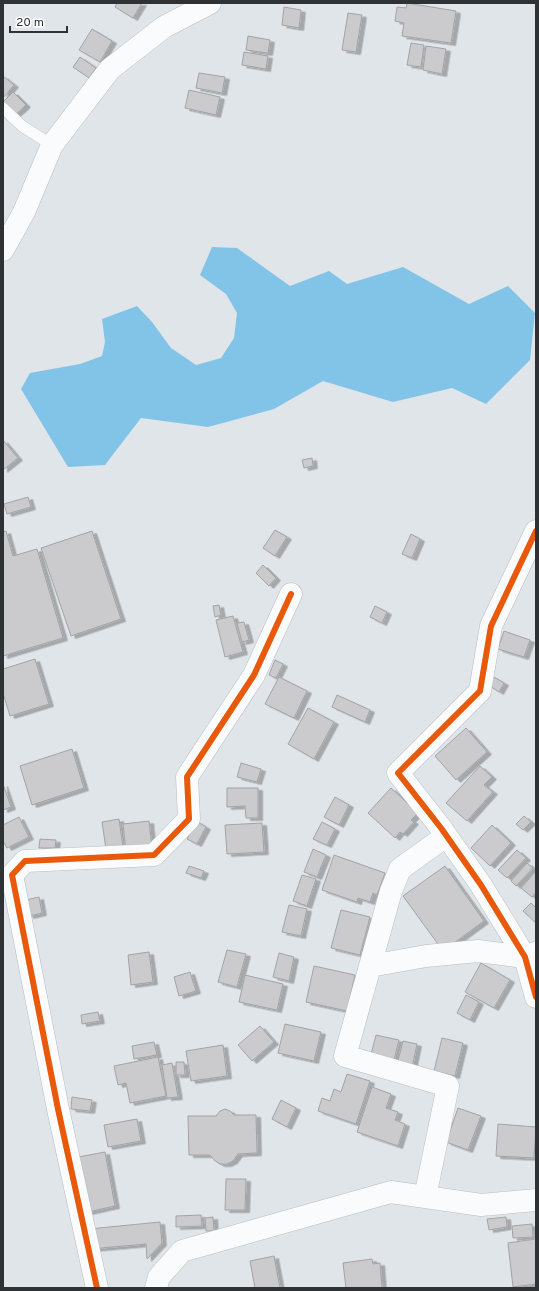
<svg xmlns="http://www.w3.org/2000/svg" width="539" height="1291" viewBox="0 0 539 1291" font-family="Overpass,sans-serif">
<defs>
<filter id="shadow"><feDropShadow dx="4.5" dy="2.5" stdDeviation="0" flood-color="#0004"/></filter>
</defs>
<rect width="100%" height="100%" fill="#e0e5e9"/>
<path fill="#82c4e8" d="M212,247L237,248L290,286L329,271L347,284L403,267L469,304L508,286L535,313L530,360L486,404L452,388L393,402L323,381L274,409L208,427L141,418L105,465L68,467L21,389L30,373L80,364L102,356L105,342L102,319L137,306L152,322L171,348L196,365L221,358L234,338L237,313L226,294L200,275Z"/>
<path fill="#cbcbce" stroke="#a2a3a5" filter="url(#shadow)" d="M117,3H142L133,18L115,7Z
M407,3L456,11L451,43L402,36L404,23L395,21L397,7L406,8Z
M284,7L301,10L299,28L282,25Z
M348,13L362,15L356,52L342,50Z
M92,29L112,41L100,62L79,50Z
M248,36L270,40L268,53L246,50Z
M411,43L424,45L421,67L407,65Z
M426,46L446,49L442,74L423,70Z
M244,52L268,56L266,69L242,65Z
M80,57L96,68L89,78L73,67Z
M199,73L225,77L222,93L196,88Z
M3,76L14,85L3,98Z
M189,90L220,97L216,115L185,108Z
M13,92L26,105L15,115L3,102Z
M3,440L18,458L3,470Z
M312,458L313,466L304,468L302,460Z
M28,497L31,507L7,514L4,504Z
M275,530L287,537L275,556L263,548Z
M6,531L13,556L37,549L63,638L3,656V532Z
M92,531L121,619L71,636L41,548Z
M411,534L420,539L412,558L402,554Z
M263,565L276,578L269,586L256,573Z
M219,605L221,615L215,617L213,606Z
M375,606L387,612L382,623L370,617Z
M233,616L243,652L225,657L216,620Z
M244,622L249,640L242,642L237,623Z
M504,631L530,640L524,657L498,649Z
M35,659L49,704L10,716L3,693V669Z
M275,660L283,664L276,678L269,675Z
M492,676L504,683L499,692L487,684Z
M279,677L307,691L294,718L265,704Z
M337,695L370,710L365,722L332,707Z
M308,708L334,722L314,759L288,744Z
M466,728L487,752L456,780L435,756Z
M72,749L84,788L32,805L20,766Z
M241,763L261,769L257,782L237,777Z
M480,766L492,777L484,785L493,792L467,821L446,803Z
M3,784L11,807L3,810Z
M227,788H258V818H246L245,806L227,807Z
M391,788L418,813L411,820L414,822L403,834L400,832L395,838L368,813Z
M335,797L349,805L339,825L324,817Z
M524,816L531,822L523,830L516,824Z
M19,817L29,837L7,848L3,841V825Z
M119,819L123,847L106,849L102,822Z
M149,821L152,848L126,851L123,824Z
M196,821L206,827L197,844L187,839Z
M322,822L335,829L327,845L313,839Z
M262,823L264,852L227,854L225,825Z
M492,825L511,843L490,866L471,848Z
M40,839L56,840L55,848H39Z
M313,849L326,855L317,877L304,872Z
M517,850L526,858L507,878L498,870Z
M334,855L385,873L377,895L373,893L370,902L358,898L357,902L322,890Z
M527,863L533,868L516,886L511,881Z
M189,866L204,871L201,878L186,873Z
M445,866L484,921L443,951L403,896Z
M536,871V892L532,897L521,888Z
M302,875L316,879L307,906L293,901Z
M39,897L42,913L29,916L26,900Z
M531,903L536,908V923L523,911Z
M289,905L307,909L301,936L282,932Z
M341,910L370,917L360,955L331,948Z
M227,950L246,954L237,987L218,982Z
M149,952L153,982L131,985L128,955Z
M279,953L294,957L289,981L273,977Z
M481,963L510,980L494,1008L465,992Z
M314,966L355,975L347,1011L306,1002Z
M190,972L196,991L179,996L174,977Z
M245,975L283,984L277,1010L239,1002Z
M466,995L479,1002L470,1020L457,1013Z
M98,1012L100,1021L82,1024L81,1015Z
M285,1024L321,1032L314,1061L278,1053Z
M260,1026L274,1042L252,1061L238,1045Z
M376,1035L399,1040L393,1064L370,1058Z
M442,1038L463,1043L455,1076L434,1071Z
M403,1041L417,1044L412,1068L397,1065Z
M154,1042L157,1055L134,1059L132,1046Z
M223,1045L227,1076L191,1081L186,1051Z
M158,1057L166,1096L130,1103L126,1083L118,1085L114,1066Z
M176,1062H184L185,1075H176Z
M172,1063L178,1097L167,1098L162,1065Z
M347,1074L370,1081L356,1124L318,1111L322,1098L330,1101L334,1089L341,1092Z
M372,1087L391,1094L386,1108L398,1112L395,1120L405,1124L398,1146L357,1132Z
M72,1097L92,1100L90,1111L71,1109Z
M281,1100L296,1108L287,1127L272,1119Z
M458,1108L481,1116L468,1150L446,1142Z
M225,1109L230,1111L234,1115H256L257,1153L238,1154L233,1161L227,1164H220L215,1161L210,1155H189L188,1116H216L220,1111Z
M137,1119L141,1141L108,1147L104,1125Z
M498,1124L536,1127L534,1158L496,1156Z
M105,1152L115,1206L83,1213L73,1158Z
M226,1179H246L245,1210H225Z
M201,1215L202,1226L176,1227V1216Z
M213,1217L214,1231H206L205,1218Z
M506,1217L507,1227L489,1230L487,1219Z
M160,1222L162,1243L147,1259L146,1244L90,1249L89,1229Z
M532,1224L533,1237L513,1238L512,1226Z
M536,1239V1284L513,1287L508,1243Z
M274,1256L280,1288H255L250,1261Z
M372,1259L373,1264L380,1263L382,1288H346L343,1263Z"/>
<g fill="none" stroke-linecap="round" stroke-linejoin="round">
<defs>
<path id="lane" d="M3,108L22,126L52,145"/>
<path id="street" d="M3,250L24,212L52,145L110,69L164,27L210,3
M536,531L491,626L480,691L398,773L441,828L481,885L525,957L536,997
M370,966L426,956L478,951L525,957L535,953
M425,1197L448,1086L345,1056L391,891L400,869L446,836
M97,1288L58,1109L12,875L25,861L154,855L189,819L187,777L254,675L291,594
M156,1288L159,1277L182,1251L391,1192L481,1205L536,1200"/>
</defs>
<use href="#lane" stroke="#b9bdc0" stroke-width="12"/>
<use href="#street" stroke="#b9bdc0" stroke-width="23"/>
<use href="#lane" stroke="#fafbfc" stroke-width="11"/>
<use href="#street" stroke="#fafbfc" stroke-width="22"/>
<defs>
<path id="cycleway" d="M536,531L491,626L480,691L398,773L441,828L481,885L525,957L536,997
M97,1288L58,1109L12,875L25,861L154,855L189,819L187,777L254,675L291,594"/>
</defs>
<use href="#cycleway" stroke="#fff" stroke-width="8"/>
<use href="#cycleway" stroke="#e8590c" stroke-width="6"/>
</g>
<rect width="539" height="1291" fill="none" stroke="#2f3235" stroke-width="8"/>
<path d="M10 26v6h57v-6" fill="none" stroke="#2f3235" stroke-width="2"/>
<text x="16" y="26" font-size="12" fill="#2f3235" stroke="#ffffff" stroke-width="3" paint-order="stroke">20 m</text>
</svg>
